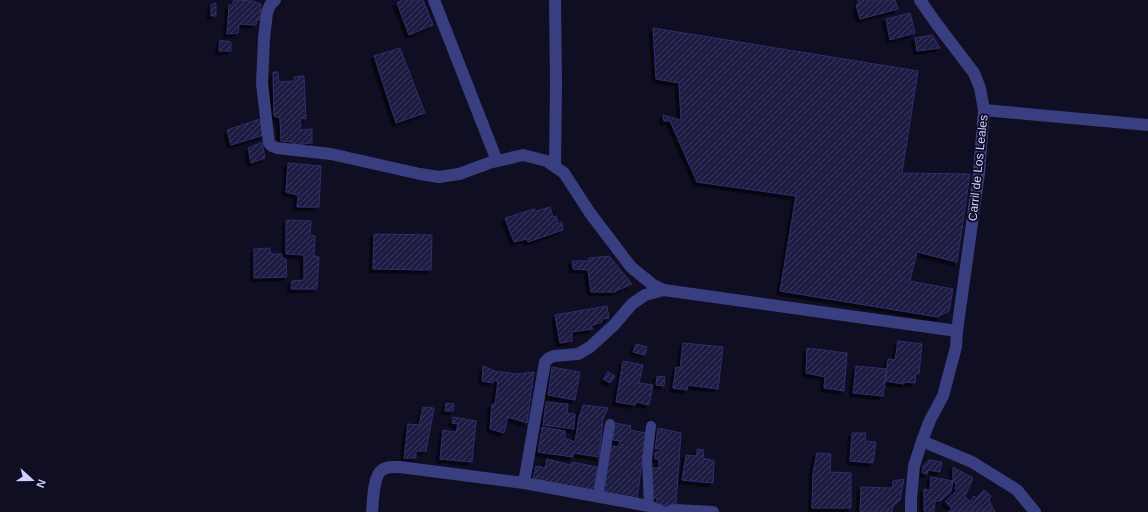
<svg xmlns="http://www.w3.org/2000/svg" width="1148" height="512" viewBox="0 0 1148 512" font-family="Helvetica,sans-serif">
<defs>
<pattern id="building-hatch" width="6" height="6" patternUnits="userSpaceOnUse"><rect width="6" height="6" fill="#1e1a43"/><path d="M-1 1l2-2M0 6l6-6M5 7l2-2" fill="none" stroke="#3e3a5f"/></pattern>
<filter id="shadow"><feDropShadow dx="-3.5" dy="3.5" stdDeviation="0" flood-color="#0009"/></filter>
</defs>
<rect width="100%" height="100%" fill="#0f0e22"/>
<path fill="url(#building-hatch)" stroke="#322c6f" filter="url(#shadow)" d="M234,0L253,1L261,4V20H257L256,25L239,24L238,33L227,34L229,5H232Z
M402,0H423L433,25L409,35L397,3Z
M858,0H895L898,9L860,19L856,5L859,4Z
M216,3V16H211V5Z
M910,13L915,33L890,40L886,19Z
M653,28L918,71L902,173L970,174L957,262L917,252L910,281L953,289L949,311L938,317L780,291L796,196L697,182L670,121H664L663,115L681,120L679,83L656,79Z
M932,35L940,48L917,51L915,38Z
M220,40L231,42V51H219Z
M400,48L425,113L396,123L374,56Z
M273,72H278L279,82L294,81V77L304,76L306,119L301,118L300,130L312,129V143L293,145V142L281,141L280,118L274,116Z
M260,119L264,135L231,145L227,130Z
M262,142L265,158L251,163L248,148Z
M288,163L321,166L319,207H297L298,195L286,192Z
M550,207L553,217L556,216L558,224L562,222L563,230L528,242L527,239L514,242L505,218L534,209L537,211Z
M286,220L311,221L310,235L315,236L314,256L319,257L317,289H291L292,281L304,280V255L286,254Z
M374,234L432,235L431,270L373,269Z
M270,248L271,254H282V258L286,259L287,277L254,278V249Z
M609,256L632,284L614,292H591L588,270L573,269L572,261H588L589,258Z
M607,306L609,318L602,319V322L591,326L593,329L572,332V341L560,343L555,315Z
M898,341L922,344L919,374L916,373L915,383L904,382V384L885,381L888,359L895,360Z
M683,343L723,347L718,389L688,385L687,390L673,388L676,367L680,368Z
M636,344L647,347L645,355L633,352Z
M807,348L847,353L844,391L824,388L825,377L806,373Z
M623,361L643,365L639,383L653,385L649,405L636,402L635,405L616,402Z
M483,366L494,371L518,374L534,372L527,423L508,417L504,433L490,429L492,404H495L498,381L494,380L493,383L482,381Z
M856,366L887,369L883,396L853,393Z
M552,367L580,372L575,400L548,395Z
M608,372L615,376L610,383L603,379Z
M657,376L665,377L664,386L656,385Z
M546,402L568,404L567,413L575,414L574,429L543,425Z
M446,403L454,404L453,411H445Z
M583,405L608,408L603,419L599,457L574,453L573,457L538,452L542,427L565,431V438L575,442L579,417Z
M423,407L434,408L426,451H416V458H404L408,424L419,425Z
M453,417L476,421L472,462L440,459L443,430L456,432L458,424L452,423Z
M615,423L631,426L630,430L646,433L637,499L604,495L610,446L618,447L620,441L613,440Z
M658,428L681,433L676,505H657V498H651V468H659V459H655V452H660V449H655Z
M852,433H866L865,441L876,442L873,463L850,461Z
M697,449L704,450L703,458L714,461L713,483L682,480L686,455L697,456Z
M817,453L831,454L830,472L851,473V508H812L813,473Z
M547,459L571,465L572,462L597,467L594,491L535,482L533,478L536,466L545,468Z
M929,460L942,462L940,472L928,470L927,474L922,473L923,466Z
M953,467L973,478L965,496L970,502L974,496L977,498L984,490L991,496L989,500L995,512H948L952,508L945,502L957,490L955,489L956,483L953,481Z
M931,477L953,481L951,492L940,501H935L934,511H924V489L930,490Z
M904,479L900,500L893,506L892,512H860L861,487L892,488L893,481Z"/>
<g fill="none" stroke-linecap="round" stroke-linejoin="round">
<path stroke="#393e81" stroke-width="10" d="M598,496L610,424
M649,506L647,460L651,426"/>
<path stroke="#393e81" stroke-width="12" d="M275,0L270,5L267,13L264,38L262,84L268,135L269,143L272,146L277,148L331,154L420,174L439,177L459,174L489,163L523,155L547,161L564,173L590,213L631,267L653,285L664,290L957,331
M434,0L497,161
M984,110L1148,125
M555,167L556,83L555,0
M922,441L972,462L1017,490L1035,512
M524,483L545,362L549,358L554,356L578,354L590,347L614,325L632,304L645,295L664,290
M372,512C373,502 373,476 382,470C387,466 393,467 400,467L524,483L649,506L663,512
M668,512L675,510L713,512
M911,512V499L914,466L922,441L930,420L943,396L956,347L957,331L979,173L984,110L980,88L974,73L936,23L920,0"/>
</g>
<g text-anchor="middle" dominant-baseline="central" stroke-width="4" stroke-linejoin="round" paint-order="stroke">
<g font-size="12" fill="#cfcfff" stroke="#0f0e22">
<text transform="translate(978 168) rotate(-84)">Carril de Los Leales</text>
</g>
</g>
<g transform="translate(32 480) rotate(111)" stroke="#0f0e22" stroke-width="3" paint-order="stroke">
<path d="M0-3L7 15L0 10L-7 15Z" fill="#cfcfff"/>
<text y="-6" font-size="11" font-weight="bold" text-anchor="middle" fill="#cfcfff">N</text>
</g>
</svg>
